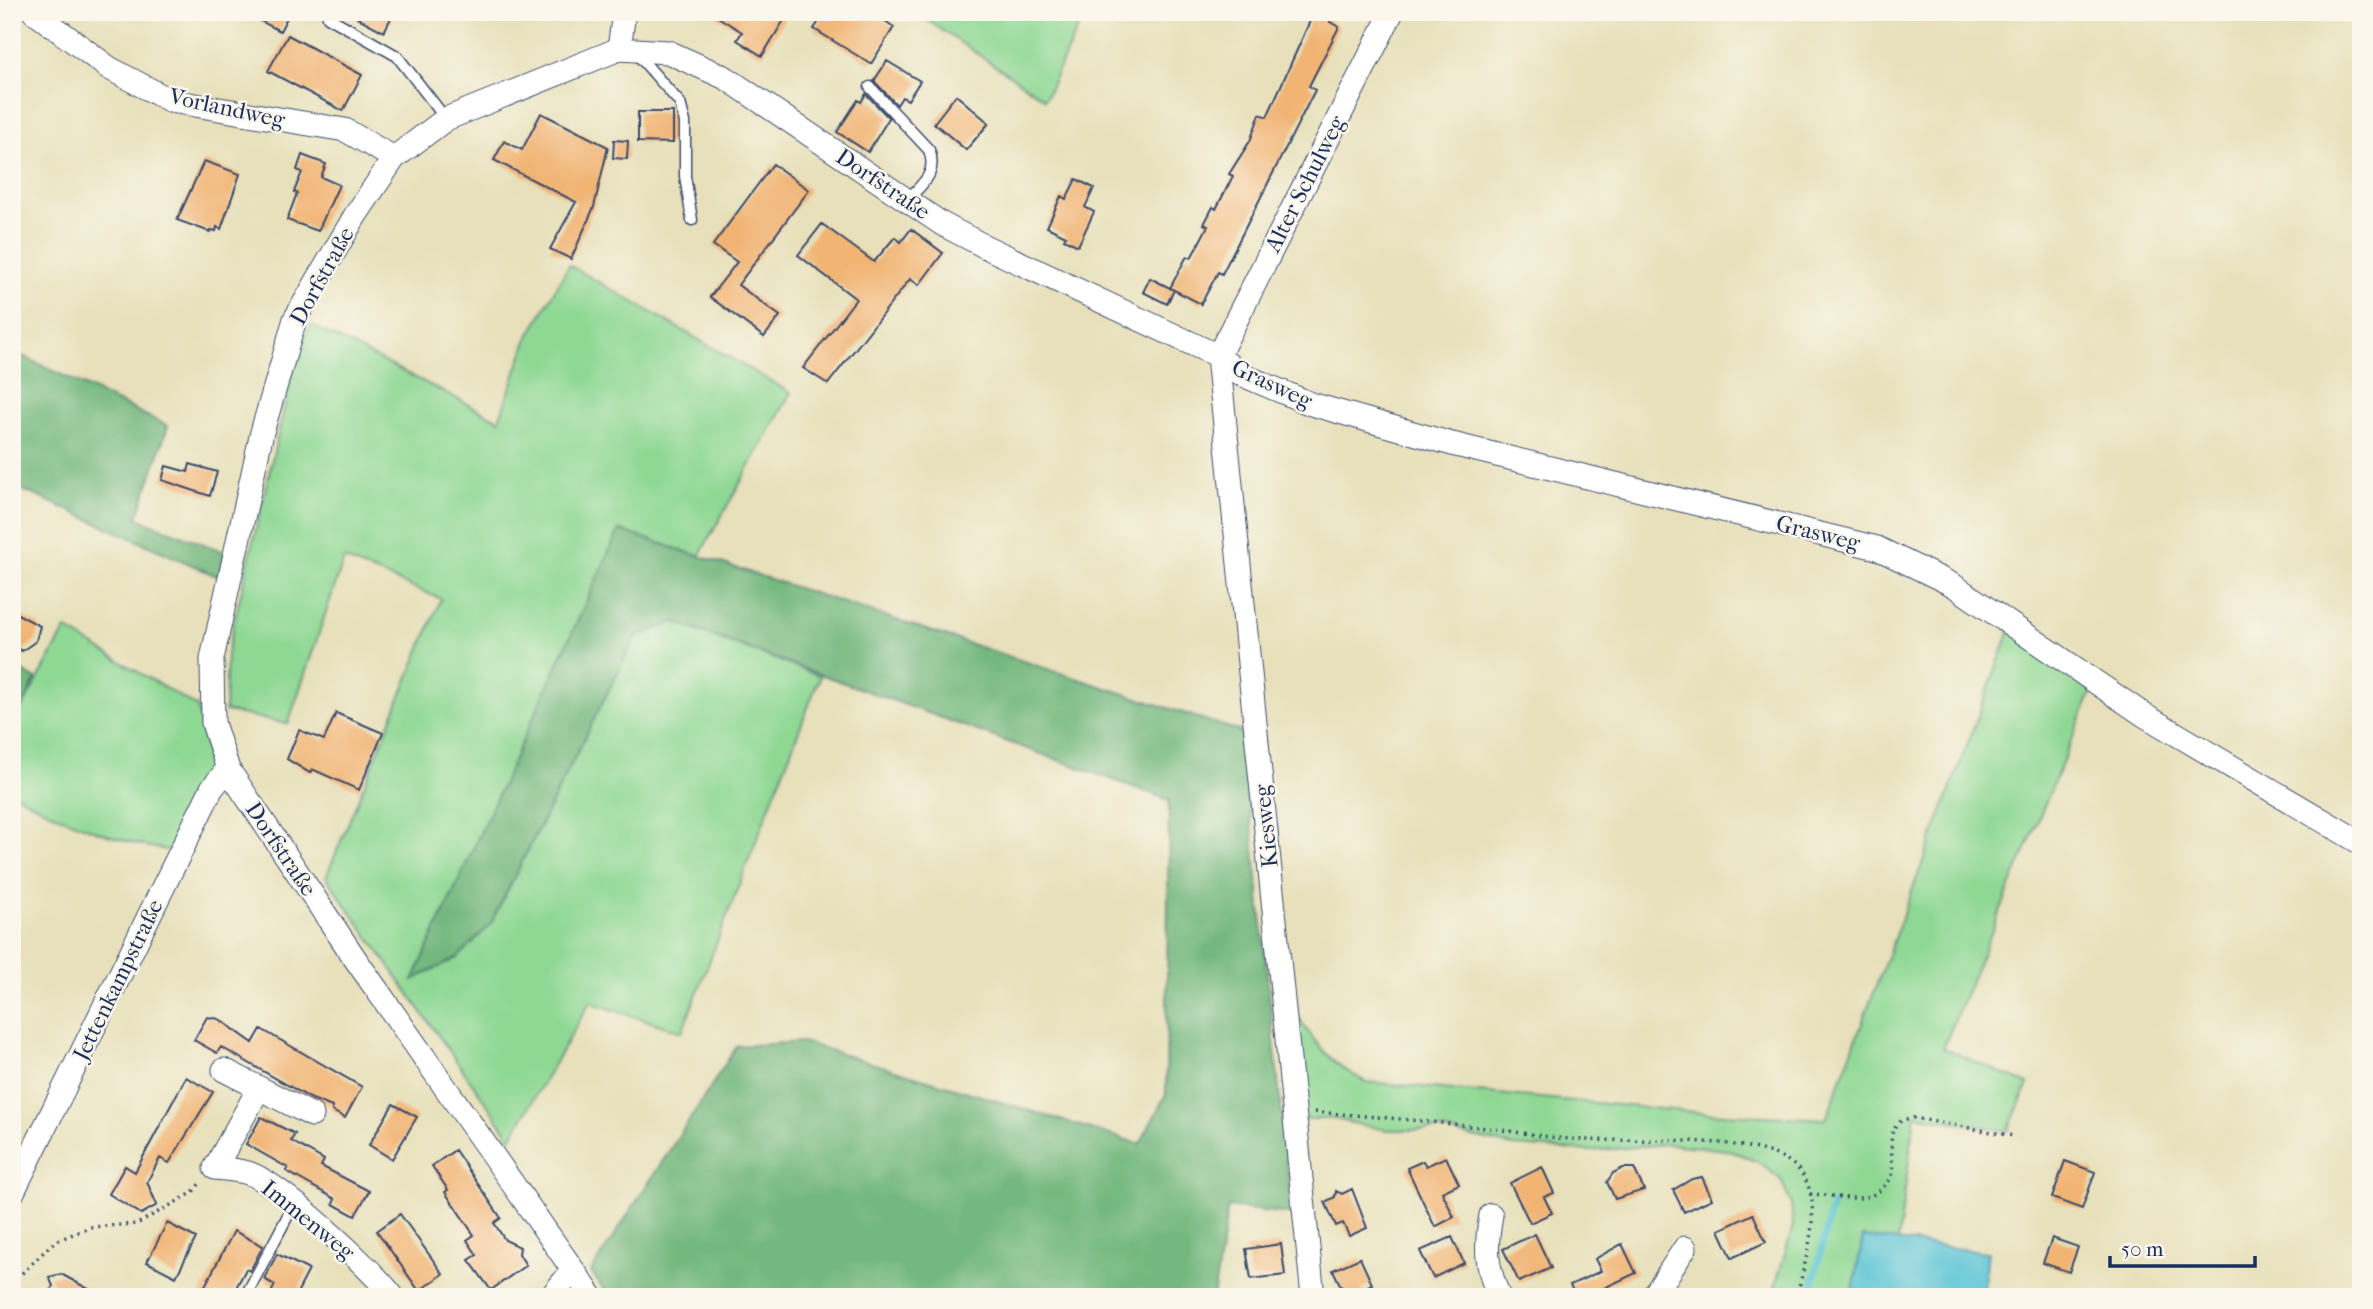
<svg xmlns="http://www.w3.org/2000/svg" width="2373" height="1309" viewBox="0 0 2373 1309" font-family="'IM FELL French Canon',serif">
<rect width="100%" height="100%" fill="#fbf7ec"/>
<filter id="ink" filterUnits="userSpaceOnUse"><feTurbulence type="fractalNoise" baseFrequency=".0143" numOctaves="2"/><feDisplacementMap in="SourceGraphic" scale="14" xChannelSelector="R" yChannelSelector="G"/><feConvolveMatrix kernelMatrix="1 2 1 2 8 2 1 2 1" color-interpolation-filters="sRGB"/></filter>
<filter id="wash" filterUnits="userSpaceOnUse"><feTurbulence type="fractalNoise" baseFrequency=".00686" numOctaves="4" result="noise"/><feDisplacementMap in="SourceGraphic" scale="28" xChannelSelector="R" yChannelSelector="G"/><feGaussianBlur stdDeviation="1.57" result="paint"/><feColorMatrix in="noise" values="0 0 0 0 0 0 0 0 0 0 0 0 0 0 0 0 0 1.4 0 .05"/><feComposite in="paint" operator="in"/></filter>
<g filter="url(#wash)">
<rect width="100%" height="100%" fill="#e7e0ba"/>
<path fill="#8fd894" stroke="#558479" stroke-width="2" d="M915,12H1085L1045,99Z
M569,265L791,393L699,556L619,531L490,925L636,636L675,622L820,676L682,1032L590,1002L511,1138L326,877L441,599L344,559L288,724L225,711L227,653L297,353L311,325L499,420L528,338Z
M66,629L197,707L211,771L174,851C124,845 55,818 12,792V726Z
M2010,631L2092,691L1943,1048L2028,1084L2008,1131L1915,1115L1898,1241L1863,1237L1852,1297H1772L1793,1226L1791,1203L1781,1180L1763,1165L1745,1156L1726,1150L1669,1144L1591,1151L1512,1146L1441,1130H1387L1333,1119H1301L1291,1005C1311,1039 1329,1064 1366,1082L1705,1113L1826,1119Z"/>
<path fill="#73b87e" stroke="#47746e" stroke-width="2" d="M12,351L168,426L137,518L225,552L219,577L12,485Z
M619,530L1242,732L1292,1214L1228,1207L1213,1297H609L591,1272L737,1046L802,1042L1140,1144L1166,1094L1169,800L675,622L636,636L490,925L457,958L413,980Z
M12,665L36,679L12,726Z"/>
<path fill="#5ac4d6" stroke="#3a7a9a" stroke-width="2" d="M1863,1237L1988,1252L1983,1297H1852Z"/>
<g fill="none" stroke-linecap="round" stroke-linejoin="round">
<path stroke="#5ac4d6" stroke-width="6" d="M1810,1297L1832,1205"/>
</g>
<g id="blocks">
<path fill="#f1b473" d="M243,12H290L280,31Z
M347,12H394L384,32Z
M710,12H789L762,56L737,40L742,32Z
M825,12H871L894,27L871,64L814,29Z
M1314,12H1334L1330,22L1339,27L1309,86L1315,90L1222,274L1218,272L1201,304L1170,288L1187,256L1191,258L1199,243L1208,226L1204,224L1213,207L1216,209L1233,176L1229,174L1250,141L1260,114L1267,117Z
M288,35L362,75L343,111L268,71Z
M887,61L920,81L908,100L902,97L897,105L874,81Z
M866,94L889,118L868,152L837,132L858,100L861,102Z
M956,95L989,123L966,150L934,123Z
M638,112H673V143L638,142Z
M541,113L608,147L594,207L571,259L550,249L576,202L494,160L504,141L522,150Z
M614,140L628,141L627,159L613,158Z
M302,155L326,164L321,177L339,185L318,231L287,220L297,193L294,192L302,172L297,170Z
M204,161L240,174L221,229L217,227L216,231L211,230L210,232L177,220Z
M773,164L809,190L738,285L780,316L764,337L710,297L737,262L713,245Z
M1076,179L1094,188L1085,207L1094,212L1078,246L1064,239L1066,236L1047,227L1061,196L1066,199Z
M822,224L874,262L895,237L901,242L911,229L943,253L919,285L910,279L828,384L803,368L856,299L798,255Z
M1150,278L1174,290L1167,304L1143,292Z
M190,464L217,472L210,496L162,480L166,466L188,472Z
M12,611L40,626L36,641L22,651L12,645Z
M336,713L383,733L359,790L312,769L310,773L287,759L299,730L324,740Z
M207,1017L219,1019L253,1043L261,1029L362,1087L345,1118L332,1111V1107L312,1099L221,1047L217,1053L194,1040Z
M186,1077L213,1092L169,1163L160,1158L147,1182L157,1205L141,1214L109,1194L125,1166L135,1172Z
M393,1104L417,1117L392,1159L369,1145Z
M261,1117L295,1134L291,1141L324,1160L321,1166L369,1191L355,1216L333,1204L335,1199L286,1171L288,1168L246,1144Z
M455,1150L501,1218L494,1223L505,1240L520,1247L519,1254L526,1265L491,1290L469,1260L477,1255L467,1240L474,1235L445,1192L448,1190L432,1166Z
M1446,1157L1459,1184L1442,1192L1454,1217L1435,1227L1407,1168L1423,1161L1426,1166Z
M2065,1161L2095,1172L2082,1209L2052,1198Z
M1542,1167L1554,1193L1544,1197L1552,1213L1530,1223L1510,1183Z
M1623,1168H1634L1644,1190L1615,1199L1607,1182L1613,1173Z
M1702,1177L1712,1199L1684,1212L1673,1190L1692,1179Z
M1352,1189L1367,1228L1349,1236L1343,1223L1336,1226L1325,1202L1335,1197L1336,1191L1342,1194Z
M400,1214L443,1274L419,1291L377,1231Z
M1753,1214L1766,1242L1732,1258L1719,1230Z
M167,1223L196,1238L176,1277L147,1262Z
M234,1231L263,1246L250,1271L246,1269L231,1297H199Z
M1535,1234L1551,1268L1519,1282L1503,1249Z
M1452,1237L1464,1263L1433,1278L1420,1251Z
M2052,1238L2078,1247L2069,1272L2043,1263Z
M1281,1244L1285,1275L1251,1279L1246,1249Z
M1622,1244L1636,1273L1585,1297H1576L1570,1285L1601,1271L1595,1259Z
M277,1254L309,1270L295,1297H269L275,1285L264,1279Z
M1360,1258L1372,1284L1362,1289L1366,1297H1346L1333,1270Z
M61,1274L103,1297H47L53,1286L49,1277Z"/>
</g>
</g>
<g filter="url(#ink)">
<use href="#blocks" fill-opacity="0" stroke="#3a4a6c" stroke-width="2"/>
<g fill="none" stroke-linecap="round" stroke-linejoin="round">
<defs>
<path id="lane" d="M328,17L397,56L446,119
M636,53L680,103L685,122V176L692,220
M870,87L929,150C938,174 922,184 907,200
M245,1297L294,1204"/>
<path id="street" d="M34,12L109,68L171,101L345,130L394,158
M619,49L624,12
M1218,356L1313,1297
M1218,356L1392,12
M224,1070L312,1115
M258,1090L215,1168C225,1169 238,1170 248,1173C280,1183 372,1269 393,1297
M12,1194L212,788L228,769
M1491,1215C1485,1248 1486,1266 1499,1297
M551,1297L573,1270
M592,1297L356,960L228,769L213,723L212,659L262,432L295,319L355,216L394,158L446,119L619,49L668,52L726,78L942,224L986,247L1218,356L1240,374L1311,404L1452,444L1877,548L1953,585L2144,715L2361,843
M1653,1297L1685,1248"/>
</defs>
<use href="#lane" stroke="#3a4a6c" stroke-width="13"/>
<use href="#street" stroke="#3a4a6c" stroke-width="25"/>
<path stroke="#3a4a6c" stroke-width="3.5" stroke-dasharray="2 5" stroke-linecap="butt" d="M1315,1112C1366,1116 1417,1120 1469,1126C1502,1129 1535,1136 1569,1139C1622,1144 1761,1130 1797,1168C1828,1200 1804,1260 1797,1297
M1810,1194C1843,1195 1872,1210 1892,1176C1895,1152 1880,1120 1914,1118L2014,1136
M12,1283L54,1242L90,1227L137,1224L192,1193L201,1182"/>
<use href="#lane" stroke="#fff" stroke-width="10"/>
<use href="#street" stroke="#fff" stroke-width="23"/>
</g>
</g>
<g text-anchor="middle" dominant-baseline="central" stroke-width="5" stroke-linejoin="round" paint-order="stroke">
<g font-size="23" fill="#1b2f5e" stroke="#fbf7ec">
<text transform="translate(227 108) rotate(12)">Vorlandweg</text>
<text transform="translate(883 184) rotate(34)">Dorfstraße</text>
<text transform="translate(1305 184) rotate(-63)">Alter Schulweg</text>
<text transform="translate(322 276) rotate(-61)">Dorfstraße</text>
<text transform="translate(1272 384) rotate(25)">Grasweg</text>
<text transform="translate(1818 533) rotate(14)">Grasweg</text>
<text transform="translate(1266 826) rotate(-96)">Kiesweg</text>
<text transform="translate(281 849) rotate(56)">Dorfstraße</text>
<text transform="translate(118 980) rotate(-64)">Jettenkampstraße</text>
<text transform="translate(308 1220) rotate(39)">Immenweg</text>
</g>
</g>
<rect width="2373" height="1309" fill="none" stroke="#fbf7ec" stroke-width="42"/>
<path d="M2110 1256v10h145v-10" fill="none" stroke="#1b2f5e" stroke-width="3.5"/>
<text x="2121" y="1256" font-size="21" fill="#1b2f5e" stroke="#fbf7ec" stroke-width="5" paint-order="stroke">50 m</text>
</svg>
